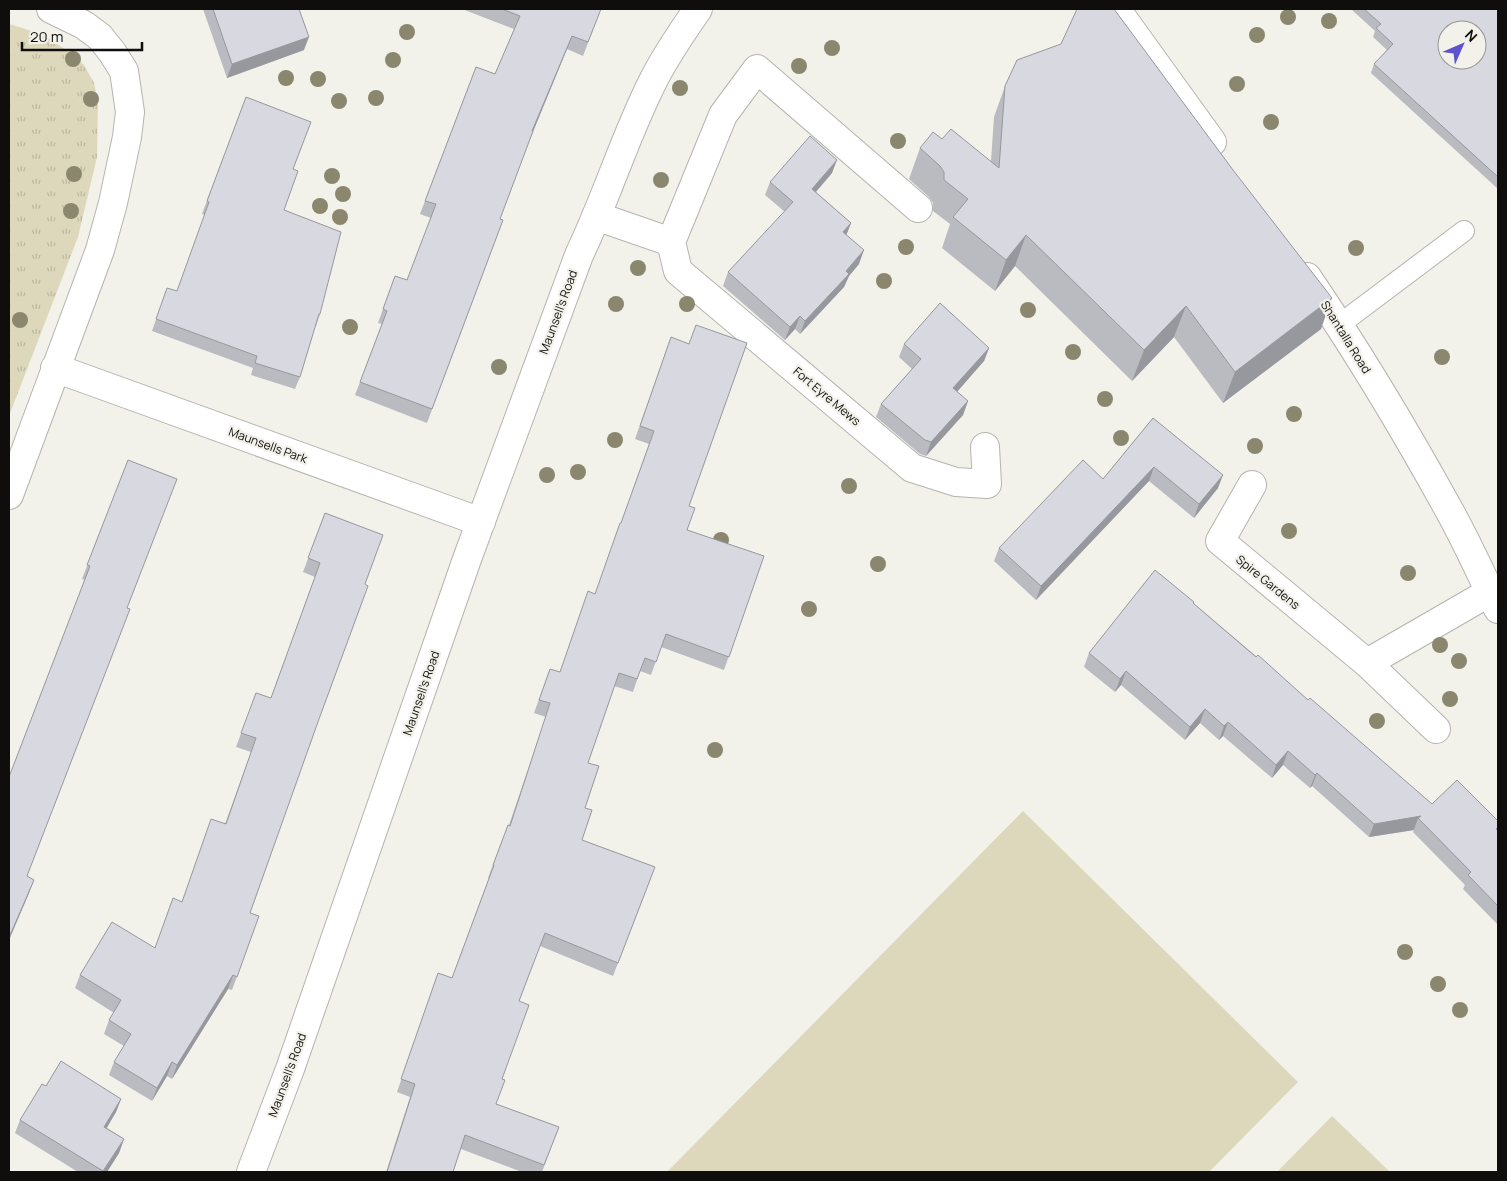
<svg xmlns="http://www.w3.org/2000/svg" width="1507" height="1181" viewBox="0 0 1507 1181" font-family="Manrope,sans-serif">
<defs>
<pattern id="grass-tufts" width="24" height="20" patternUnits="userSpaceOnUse" patternTransform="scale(1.25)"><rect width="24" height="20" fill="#ddd8bc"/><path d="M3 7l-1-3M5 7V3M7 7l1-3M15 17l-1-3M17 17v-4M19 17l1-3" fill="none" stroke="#bcb8a0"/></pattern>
</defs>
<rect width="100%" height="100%" fill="#f2f1ea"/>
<path fill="url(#grass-tufts)" d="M9,24L23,28L48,38L71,53L84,65L94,83L98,101L97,157L78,237L9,416Z"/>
<path fill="#ddd8bc" d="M1023,811L1298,1082L1209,1172H667Z
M1332,1116L1390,1172H1277Z"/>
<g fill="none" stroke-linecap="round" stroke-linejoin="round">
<defs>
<path id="service" d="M1339,325L1464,231"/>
<path id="minor" d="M596,216L671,242L723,115L757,69L918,208
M671,242L678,271L912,468L956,482L987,484L985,447
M55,368L481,522
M1252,485L1220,541L1367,663L1436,729
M9,495L100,250L113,203L127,137L130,112L124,71L112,52L100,37L84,25L51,9
M1367,663L1490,592
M251,1172L290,1069L467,559L579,255C606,199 624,139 652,83C664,58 682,32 698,9"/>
<path id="tertiary" d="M1116,9L1212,142
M1307,277C1358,352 1405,430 1449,510C1467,542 1482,576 1498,609"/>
</defs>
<use href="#service" stroke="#b5b4ae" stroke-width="22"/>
<use href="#minor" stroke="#b5b4ae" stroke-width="30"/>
<use href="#tertiary" stroke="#b5b4ae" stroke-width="30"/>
<use href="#service" stroke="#fff" stroke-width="20"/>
<use href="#minor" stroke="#fff" stroke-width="28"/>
<use href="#tertiary" stroke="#fff" stroke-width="28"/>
</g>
<g fill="#8b866e">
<circle cx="1288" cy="17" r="8"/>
<circle cx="1329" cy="21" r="8"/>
<circle cx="407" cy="32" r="8"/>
<circle cx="1257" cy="35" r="8"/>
<circle cx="832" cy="48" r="8"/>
<circle cx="73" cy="59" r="8"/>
<circle cx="393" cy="60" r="8"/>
<circle cx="799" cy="66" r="8"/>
<circle cx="286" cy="78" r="8"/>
<circle cx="318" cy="79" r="8"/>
<circle cx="1237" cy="84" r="8"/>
<circle cx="680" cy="88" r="8"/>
<circle cx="376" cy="98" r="8"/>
<circle cx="91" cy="99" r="8"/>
<circle cx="339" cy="101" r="8"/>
<circle cx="1271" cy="122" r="8"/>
<circle cx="898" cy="141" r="8"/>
<circle cx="74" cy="174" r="8"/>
<circle cx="332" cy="176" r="8"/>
<circle cx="661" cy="180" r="8"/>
<circle cx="343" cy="194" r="8"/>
<circle cx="320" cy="206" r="8"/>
<circle cx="71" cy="211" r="8"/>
<circle cx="340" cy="217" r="8"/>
<circle cx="906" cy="247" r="8"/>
<circle cx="1356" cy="248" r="8"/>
<circle cx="638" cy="268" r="8"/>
<circle cx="884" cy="281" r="8"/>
<circle cx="616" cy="304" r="8"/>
<circle cx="687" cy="304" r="8"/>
<circle cx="1028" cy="310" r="8"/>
<circle cx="20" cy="320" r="8"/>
<circle cx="350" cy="327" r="8"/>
<circle cx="1073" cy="352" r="8"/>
<circle cx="1442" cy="357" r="8"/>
<circle cx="499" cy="367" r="8"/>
<circle cx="1105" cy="399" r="8"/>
<circle cx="1294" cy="414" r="8"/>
<circle cx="1121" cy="438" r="8"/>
<circle cx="615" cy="440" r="8"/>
<circle cx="1255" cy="446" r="8"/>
<circle cx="578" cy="472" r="8"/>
<circle cx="547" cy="475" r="8"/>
<circle cx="849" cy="486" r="8"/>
<circle cx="1289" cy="531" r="8"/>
<circle cx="721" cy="540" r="8"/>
<circle cx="878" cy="564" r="8"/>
<circle cx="1408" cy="573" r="8"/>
<circle cx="809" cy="609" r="8"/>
<circle cx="1440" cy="645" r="8"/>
<circle cx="1459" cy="661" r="8"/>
<circle cx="1450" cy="699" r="8"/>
<circle cx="1377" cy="721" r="8"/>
<circle cx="715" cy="750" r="8"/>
<circle cx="1405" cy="952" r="8"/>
<circle cx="1438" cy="984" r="8"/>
<circle cx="1460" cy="1010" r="8"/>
</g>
<path fill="#babbc1" d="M203,9H299L304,50L227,78Z
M462,9H601L583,56L567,49L533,131L500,219L503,220L427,423L355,395L382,324L378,323L395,276L407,280L431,218L420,214L476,67L495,74L514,29Z
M1351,9H1498V189L1371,73L1374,64L1387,50L1373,37L1375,31Z
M1005,86L1321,329L1223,403L1174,337L1132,381L1015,266L995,291L942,248L950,224L933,211V203L929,197L909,179L920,148L942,139L991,161L994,117Z
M246,97L294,169L284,210L320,314L316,326H315L300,377L295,389L251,375L253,368L152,331L167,288L177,291L205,215L202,214Z
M832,173L816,192L851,223L846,235L859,264L849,276L844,287L800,334L795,329L785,340L723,286L728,272L785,212L765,195L770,182Z
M671,337L689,506L687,530L764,556L724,670L661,647L651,675L640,671L633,692L614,686L588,763L582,840L655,867L613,976L540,946L519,1001L496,1104L559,1127L542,1172H522L461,1149L453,1172H386L410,1097L397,1092L438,973L452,978L489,878H488L508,825H509L546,717L534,713L550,669L560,672L595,594L621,523L649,444L635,439Z
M904,344L989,348L984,361L957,392L968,401L963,415L926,456L920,454L876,417L881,404L912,369L899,357Z
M1153,418L1218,488L1194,518L1149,481L1036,600L994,561L999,548L1103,479Z
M128,460L127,608L27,876L34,880L29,893L9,940V777L85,580L82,579Z
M325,513L365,584L250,913L259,916L232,990L228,989L172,1079L167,1076L152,1101L109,1075L114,1062L124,1046L104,1034L109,1020L114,1013L75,988L80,975L155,948L225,824L251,752L236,747L256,693L271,698L315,577L303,572Z
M1193,603L1432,804L1498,821V925L1463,889L1465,885L1413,832L1414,830L1369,837L1312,786L1310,788L1283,765L1272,778L1223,736L1219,740L1200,723L1185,740L1121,685L1115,692L1084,667L1089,653Z
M46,1086L121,1099L116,1112L107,1128L124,1139L119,1153L107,1172H78L15,1133L20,1120Z"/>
<path fill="#97989d" d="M572,36L567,49L528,144L532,131Z
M309,37L304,50L227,78L232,64Z
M837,160L832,173L807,202L812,189Z
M851,223L846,236L843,232Z
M1026,235L1015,266L995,291L1006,260Z
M864,250L859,264L849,276L844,287L800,334L805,321Z
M1332,298L1321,329L1223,403L1235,372Z
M1186,306L1174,337L1132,381L1144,350Z
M800,316L795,329L785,340L790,327Z
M989,348L984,361L948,402L953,388Z
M968,401L963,415L926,456L931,442Z
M1154,467L1149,481L1036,600L1041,586Z
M1223,475L1218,488L1194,518L1199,504Z
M1126,671L1121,685L1115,692L1120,679Z
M1205,709L1200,723L1185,740L1190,727Z
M1228,722L1223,736L1219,740L1224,726Z
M1288,751L1283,765L1272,778L1276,765Z
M1317,773L1312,786L1310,788L1315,775Z
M1421,816L1418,818L1414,830L1369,837L1374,824Z
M34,880L29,893L9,940L11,933Z
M233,975L228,989L172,1079L177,1065Z
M172,1062L167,1076L152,1101L157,1088Z
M121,1099L116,1112L99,1140L104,1127Z
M124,1139L119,1153L107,1172H103Z"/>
<path fill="#d8d9e0" stroke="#97989d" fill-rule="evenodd" d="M213,9H299L309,37L232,64Z
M502,9H601L588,42L572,36L532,131H533L500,219L503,220L432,409L360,382L387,311L383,309L395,276L407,280L436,204L425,201L476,67L495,74L520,16Z
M1077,9H1114L1233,170L1332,298L1235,372L1186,306L1144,350L1026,235L1006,260L953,217L968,199L944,180V172L940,166L920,148L933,132L942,139L951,129L999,168L1005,86L1017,60L1061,44Z
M1364,9H1498V177L1374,64L1393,44L1376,28L1381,24ZM1447,30H1477V60H1447Z
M246,97L311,122L293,169L298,171L284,210L341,232L320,314H319L300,377L255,363L257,356L156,319L167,288L177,291L209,202L207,201Z
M810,136L837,160L812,189L851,223L843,232L864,250L846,271L849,274L805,321L800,316L790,327L728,272L793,202L770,182Z
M940,303L989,348L953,388L968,401L931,442L925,440L881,404L921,359L904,344Z
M696,325L747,343L689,506L695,508L687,530L764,556L729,657L666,634L656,662L645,658L637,679L619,673L588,763L599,766L585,808L592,810L582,840L655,867L618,963L545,933L519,1001L529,1005L502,1079L505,1080L496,1104L559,1127L544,1165L465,1135L453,1172H387L415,1084L401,1079L438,973L452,978L494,865H493L508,825L510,826L550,703L539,700L550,669L560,672L588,591L595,594L620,523H621L654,431L640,426L671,337L689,344Z
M1153,418L1223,475L1199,504L1154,467L1041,586L999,548L1083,460L1103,479Z
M128,460L177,479L127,608L130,609L27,876L34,880L11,933L9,932V777L90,566L87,565Z
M325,513L383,535L365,584L368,586L319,719L250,913L259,916L237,977L233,975L177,1065L172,1062L157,1088L114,1062L131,1034L109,1020L121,1000L80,975L112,922L155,948L173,898L182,902L211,819L226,824L256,738L241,733L256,693L271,698L320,563L308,558Z
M1155,570L1194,602L1193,603L1256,657L1258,655L1308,700L1310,698L1432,804L1457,780L1498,821V827L1496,829L1498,831V906L1468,875L1471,872L1418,818L1421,816L1374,824L1317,773L1315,775L1288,751L1276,765L1228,722L1224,726L1205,709L1190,727L1126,671L1120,679L1089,653Z
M61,1061L121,1099L104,1127L124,1139L103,1171L20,1120L42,1084L46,1086Z"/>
<g text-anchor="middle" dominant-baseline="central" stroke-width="4.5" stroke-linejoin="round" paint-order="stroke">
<g font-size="12" fill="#0f0e0c" stroke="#f2f1ea">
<text transform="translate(558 312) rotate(-70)">Maunsell's Road</text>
<text transform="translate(1346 337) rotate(58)">Shantalla Road</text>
<text transform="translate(827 396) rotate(40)">Fort Eyre Mews</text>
<text transform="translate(268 445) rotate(20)">Maunsells Park</text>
<text transform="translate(1268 582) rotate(39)">Spire Gardens</text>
<text transform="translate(421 693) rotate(-71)">Maunsell's Road</text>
<text transform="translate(287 1075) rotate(-70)">Maunsell's Road</text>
</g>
</g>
<rect width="1507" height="1181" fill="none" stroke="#0f0e0c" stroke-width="20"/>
<g transform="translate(1462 45) rotate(45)"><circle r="24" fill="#f2f1ea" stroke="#979691"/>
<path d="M0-4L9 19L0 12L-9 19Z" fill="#5f53cc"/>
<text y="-8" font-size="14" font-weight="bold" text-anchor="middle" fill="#0f0e0c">N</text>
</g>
<path d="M22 42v8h120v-8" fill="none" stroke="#0f0e0c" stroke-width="2.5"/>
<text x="30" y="42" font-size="15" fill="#0f0e0c" stroke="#f2f1ea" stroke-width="4" paint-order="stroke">20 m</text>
</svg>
